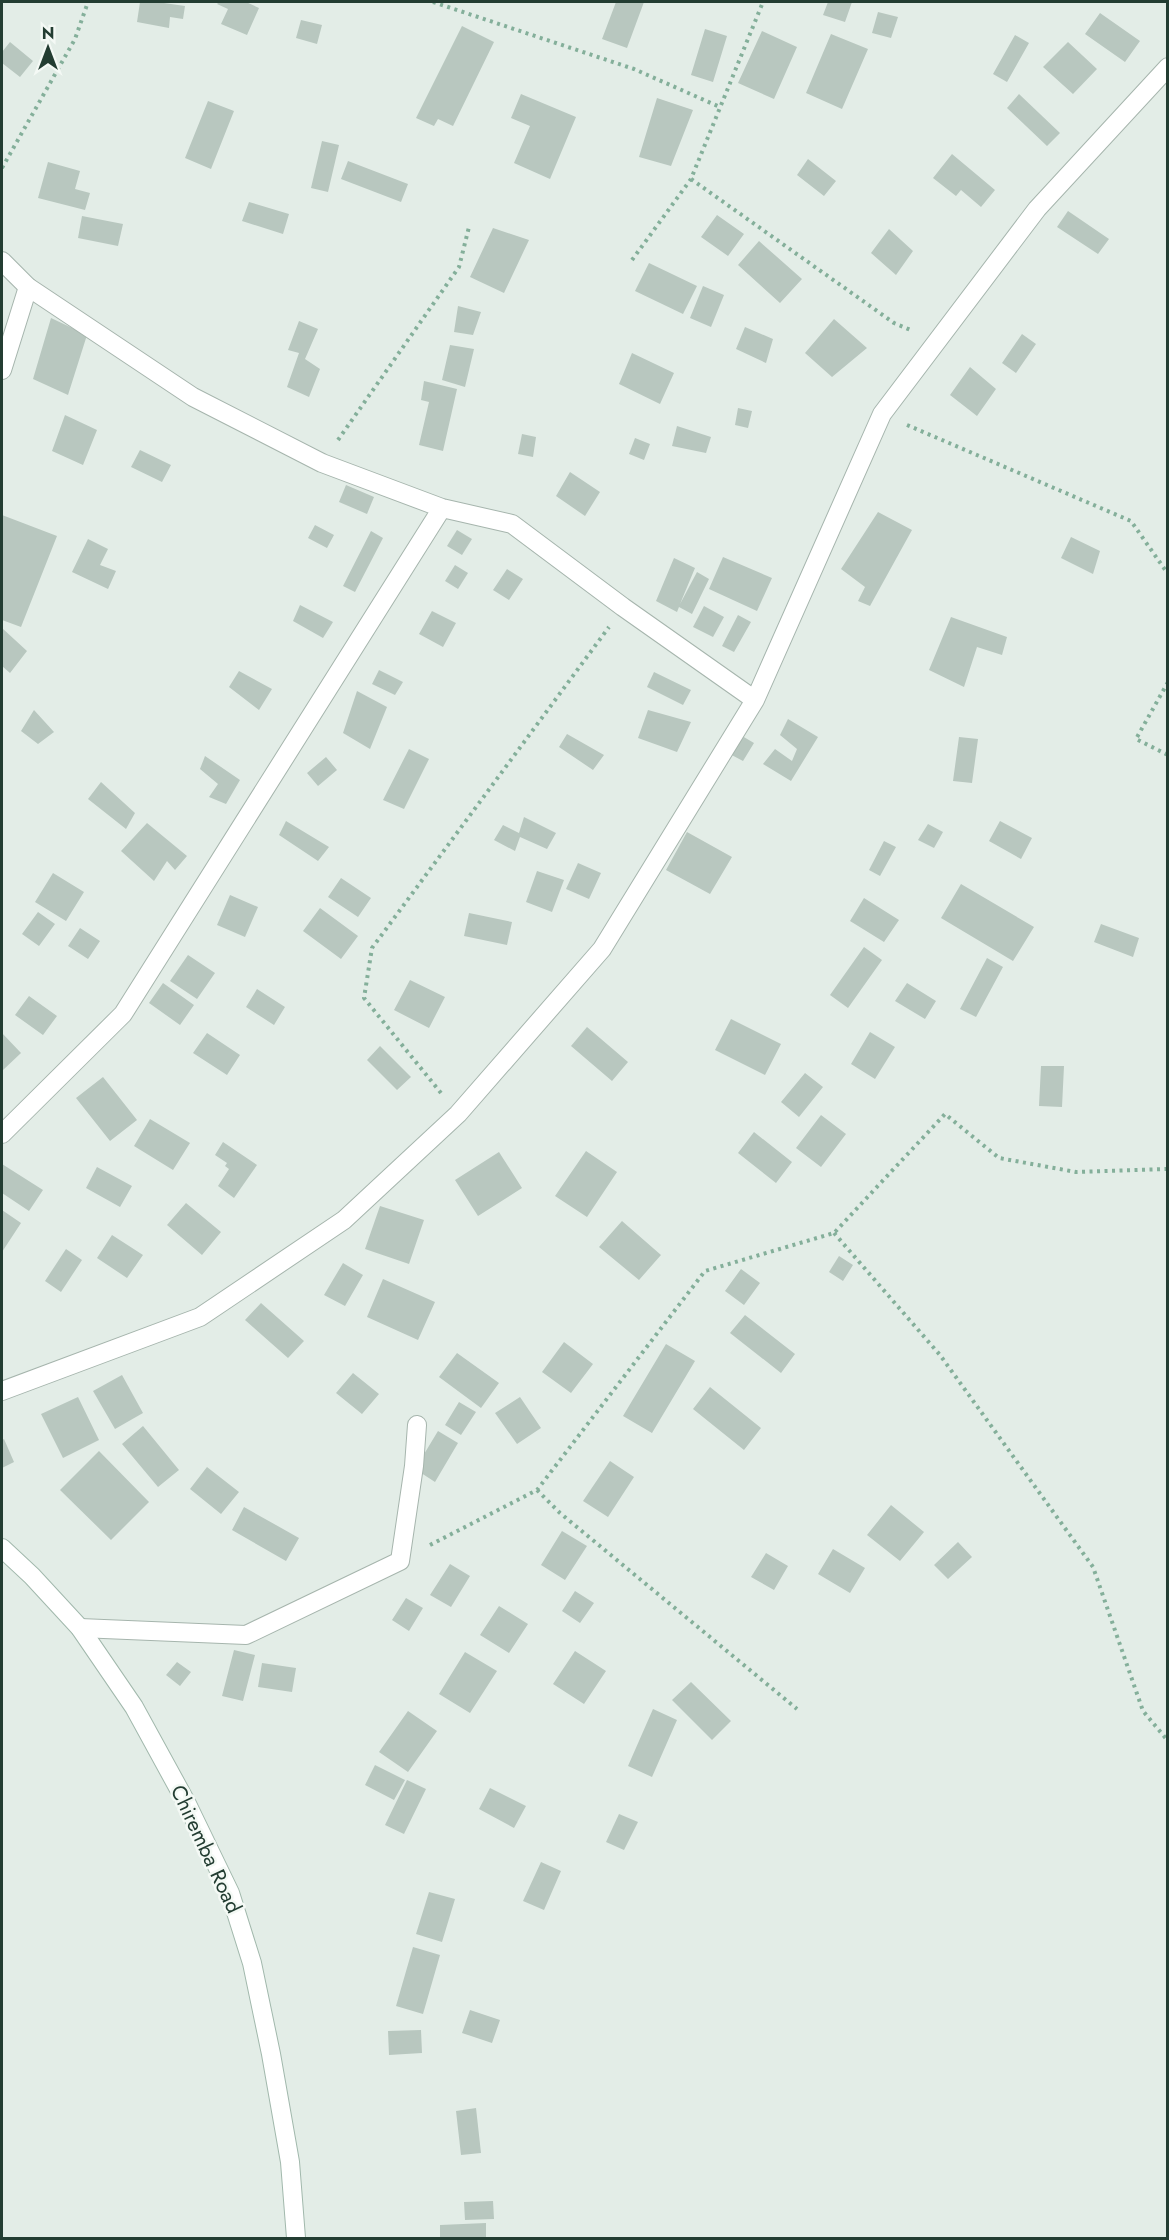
<svg xmlns="http://www.w3.org/2000/svg" width="1169" height="2240" viewBox="0 0 1169 2240" font-family="Jost,sans-serif">
<rect width="100%" height="100%" fill="#e3ede7"/>
<path fill="#b8c7bf" d="M140,2H157L185,6L183,19L170,17L169,28L137,22Z
M219,2H246L259,8L247,35L221,24L228,9L217,4Z
M616,2H644L627,48L602,39Z
M828,2H852L845,22L823,15Z
M878,12L898,17L891,38L872,33Z
M1100,13L1140,41L1125,62L1085,34Z
M301,20L322,25L317,44L296,38Z
M462,26L494,42L453,126L438,119L434,126L416,118Z
M705,29L727,36L713,82L691,75Z
M762,31L797,47L774,99L738,83Z
M831,34L868,49L842,109L806,93Z
M1015,35L1029,43L1007,82L993,74Z
M10,42L33,61L20,77L2,63V52Z
M1068,42L1097,69L1073,94L1043,67Z
M521,94L576,117L550,179L514,163L530,126L511,118Z
M1019,94L1060,133L1047,146L1007,108Z
M657,98L693,110L671,166L639,157Z
M208,101L234,111L211,169L185,158Z
M322,141L339,145L328,192L311,188Z
M952,154L995,190L981,207L961,190L956,196L933,178Z
M808,159L836,181L824,196L797,175Z
M348,161L408,184L401,202L341,179Z
M48,162L80,171L75,189L90,193L85,210L38,198Z
M249,202L289,214L283,234L242,221Z
M1068,211L1109,239L1098,254L1057,227Z
M717,215L744,234L728,256L701,237Z
M82,216L123,224L118,246L78,238Z
M493,228L529,240L504,293L470,277Z
M889,229L913,251L896,275L871,253Z
M759,241L802,279L780,303L738,265Z
M649,263L697,286L683,314L635,291Z
M703,286L724,295L711,327L690,318Z
M458,306L481,312L473,335L454,332Z
M51,318L87,335L68,395L33,379Z
M834,319L867,348L832,377L805,353Z
M299,321L318,329L305,359L320,369L309,397L287,387L299,353L288,350Z
M745,327L773,339L766,363L736,349Z
M1022,334L1036,344L1016,373L1002,363Z
M450,345L474,349L465,387L442,380Z
M632,353L674,373L660,404L619,384Z
M970,367L996,389L977,416L950,395Z
M424,381L457,389L443,451L419,445L429,402L421,400Z
M738,408L752,411L748,428L735,425Z
M65,415L97,430L83,465L52,451Z
M677,426L711,437L706,453L672,446Z
M522,434L536,437L533,457L518,454Z
M635,438L650,444L644,460L629,454Z
M140,450L171,465L162,482L131,467Z
M570,472L600,492L585,516L556,496Z
M346,485L374,497L367,514L339,502Z
M878,512L912,530L870,606L858,601L865,587L841,569Z
M2,515L57,536L21,627L2,620Z
M315,525L334,535L327,548L308,538Z
M457,530L472,539L462,555L447,546Z
M371,531L383,538L355,592L343,586Z
M1071,537L1100,551L1093,574L1061,558Z
M88,539L108,549L100,565L116,571L108,589L72,572Z
M723,557L772,578L757,611L709,589Z
M674,558L695,568L680,604L697,572L709,579L692,614L679,607L677,612L656,601Z
M455,565L468,573L458,589L445,581Z
M507,569L523,579L509,600L493,590Z
M300,605L333,622L323,638L293,621Z
M704,606L724,617L713,637L693,627Z
M432,611L456,623L443,647L419,634Z
M738,615L751,622L734,652L722,646Z
M951,617L1007,637L1002,655L977,647L964,687L929,670Z
M2,628L27,651L10,673L2,666Z
M379,670L403,682L395,695L372,684Z
M239,671L272,689L259,710L229,687Z
M654,672L691,690L683,705L647,687Z
M357,691L387,707L370,749L343,733Z
M34,710L54,732L38,744L21,731Z
M648,710L691,722L677,752L638,738Z
M788,719L818,737L791,781L763,764L775,749L792,761L797,749L780,735Z
M737,733L754,743L743,761L726,752Z
M567,734L604,755L593,770L559,747Z
M959,737L978,739L972,783L953,781Z
M409,749L429,759L404,809L383,800Z
M205,756L240,780L226,804L209,797L218,784L200,769Z
M326,757L337,770L318,786L307,773Z
M101,782L135,813L126,829L88,799Z
M524,817L556,833L547,849L520,837L515,851L494,840L503,825L519,833Z
M286,821L329,847L318,861L279,835Z
M1000,821L1032,838L1021,859L989,841Z
M147,823L187,856L175,870L167,861L154,881L121,851Z
M928,824L943,832L934,848L918,840Z
M687,832L732,857L710,894L666,870Z
M884,841L896,847L880,876L869,870Z
M578,863L601,873L589,899L566,889Z
M537,871L564,880L552,912L526,902Z
M53,873L84,892L66,921L35,902Z
M341,878L371,898L358,917L328,897Z
M961,884L1034,927L1013,961L941,918Z
M230,895L258,907L245,937L217,925Z
M864,898L899,920L884,942L850,921Z
M320,908L358,936L341,959L303,931Z
M38,912L55,924L39,946L22,934Z
M469,913L512,922L507,945L464,936Z
M1101,924L1139,938L1133,957L1094,942Z
M80,928L100,941L88,959L68,946Z
M864,947L882,960L848,1008L830,995Z
M188,955L215,973L197,999L170,981Z
M987,958L1003,967L976,1017L960,1009Z
M410,980L445,997L429,1028L394,1010Z
M163,983L194,1005L180,1025L149,1003Z
M907,983L936,1001L925,1019L895,1001Z
M257,989L285,1007L274,1025L246,1007Z
M29,996L57,1016L43,1035L15,1015Z
M731,1019L781,1044L765,1075L715,1050Z
M587,1027L628,1062L612,1081L571,1046Z
M870,1032L895,1047L875,1079L851,1064Z
M2,1033L21,1053L2,1071Z
M207,1033L240,1055L227,1075L193,1053Z
M380,1046L411,1077L397,1090L367,1060Z
M1041,1066H1064L1062,1107L1039,1106Z
M805,1073L823,1087L799,1117L781,1102Z
M103,1077L137,1120L110,1141L76,1098Z
M821,1115L846,1134L821,1167L796,1148Z
M150,1119L190,1143L173,1170L134,1146Z
M754,1132L792,1162L776,1183L738,1153Z
M223,1142L257,1165L234,1198L218,1186L229,1169L225,1166L227,1163L215,1155Z
M586,1151L617,1172L587,1217L555,1196Z
M499,1152L522,1188L478,1216L455,1180Z
M2,1164L43,1190L29,1211L2,1193Z
M97,1167L132,1186L120,1207L86,1188Z
M186,1203L221,1232L202,1255L167,1225Z
M380,1206L424,1220L409,1264L365,1249Z
M2,1210L21,1223L2,1252Z
M622,1221L661,1255L639,1280L599,1247Z
M112,1235L143,1255L127,1278L97,1258Z
M66,1249L82,1260L61,1292L45,1281Z
M839,1256L853,1265L843,1281L829,1272Z
M343,1263L363,1275L345,1306L324,1295Z
M741,1269L760,1283L744,1305L725,1291Z
M383,1279L435,1302L418,1340L367,1317Z
M261,1303L304,1341L288,1358L245,1320Z
M745,1315L795,1354L781,1373L730,1333Z
M564,1342L593,1364L571,1393L542,1372Z
M666,1344L695,1361L652,1433L623,1416Z
M457,1353L499,1383L481,1408L439,1377Z
M353,1373L379,1394L362,1414L336,1393Z
M122,1375L143,1413L115,1429L93,1391Z
M710,1387L761,1428L744,1450L693,1409Z
M78,1397L99,1440L63,1458L41,1414Z
M520,1397L541,1428L517,1444L495,1413Z
M459,1402L476,1412L461,1435L445,1425Z
M143,1426L179,1470L158,1487L122,1444Z
M438,1431L458,1443L435,1482L415,1469Z
M4,1439L14,1462L2,1468V1440Z
M99,1451L149,1502L111,1540L60,1490Z
M610,1461L634,1477L608,1517L583,1501Z
M207,1467L239,1492L221,1514L190,1489Z
M891,1505L924,1532L900,1561L867,1535Z
M244,1507L299,1538L286,1561L232,1530Z
M562,1531L587,1546L565,1580L541,1565Z
M958,1542L972,1557L948,1579L934,1565Z
M833,1549L865,1568L850,1593L818,1574Z
M766,1553L788,1566L774,1590L751,1577Z
M450,1564L470,1576L451,1607L430,1595Z
M575,1591L594,1603L580,1623L562,1611Z
M406,1598L423,1608L409,1631L392,1620Z
M499,1606L528,1624L509,1653L480,1635Z
M234,1650L255,1655L243,1701L222,1696Z
M575,1651L606,1671L584,1704L553,1684Z
M465,1652L497,1671L470,1713L439,1694Z
M177,1662L191,1672L180,1686L166,1675Z
M262,1663L296,1668L292,1692L258,1687Z
M691,1682L731,1721L712,1740L672,1700Z
M653,1709L677,1720L652,1777L628,1766Z
M408,1711L437,1731L408,1772L379,1752Z
M375,1765L405,1780L394,1800L365,1785Z
M407,1780L426,1789L404,1834L385,1825Z
M490,1788L526,1806L514,1828L479,1809Z
M619,1814L638,1822L624,1850L606,1842Z
M541,1862L561,1871L544,1910L523,1901Z
M429,1892L455,1899L442,1942L416,1934Z
M413,1947L440,1955L423,2014L396,2006Z
M470,2010L500,2020L492,2043L462,2033Z
M421,2030L422,2053L389,2055L388,2031Z
M476,2108L481,2153L461,2155L456,2111Z
M493,2201L494,2219L465,2220L464,2202Z
M486,2223V2238H440V2225Z"/>
<g fill="none" stroke-linecap="round" stroke-linejoin="round">
<defs>
<path id="lane" d="M2,370L28,287
M80,1628L246,1635L400,1561L414,1466L417,1425"/>
<path id="street" d="M2,261L28,287L193,397L322,463L442,508L512,524L623,607L755,700
M2,1134L123,1014L442,508
M2,1391L200,1317L344,1220L458,1114L602,949L755,700L882,414L1037,209L1168,67"/>
<path id="secondary" d="M2,1548L32,1576L80,1628L134,1707L186,1802L230,1893L252,1963L271,2054L290,2162L296,2238"/>
</defs>
<use href="#lane" stroke="#a6b5ad" stroke-width="20"/>
<use href="#street" stroke="#a6b5ad" stroke-width="20"/>
<use href="#secondary" stroke="#a1b8ac" stroke-width="20"/>
<path stroke="#84af9a" stroke-width="4" stroke-dasharray="3 4.5" stroke-linecap="butt" d="M433,2L634,69L720,107
M2,168L75,39L88,2
M691,179L894,323L913,331
M632,260L691,179L763,2
M907,425L1131,521L1168,574
M338,440L459,267L469,227
M1168,682L1136,739L1168,755
M441,1093L364,998L372,948L609,627
M834,1233L940,1355L1093,1567L1143,1711L1168,1741
M537,1490L560,1513L797,1709
M430,1545L537,1490L705,1271L834,1233L945,1114L999,1158L1076,1172L1168,1169"/>
<use href="#lane" stroke="#fff" stroke-width="18"/>
<use href="#street" stroke="#fff" stroke-width="18"/>
<use href="#secondary" stroke="#fff" stroke-width="18"/>
</g>
<g text-anchor="middle" dominant-baseline="central" stroke-width="5" stroke-linejoin="round" paint-order="stroke">
<g font-size="21" fill="#233d32" stroke="#f4f9f5">
<text transform="translate(206 1849) rotate(65)">Chiremba Road</text>
</g>
</g>
<rect width="1169" height="2240" fill="none" stroke="#233d32" stroke-width="6"/>
<g transform="translate(48 48)" stroke="#f4f9f5" stroke-width="4.5" paint-order="stroke">
<path d="M0-4.5L10 22L0 15L-10 22Z" fill="#233d32"/>
<text y="-9" font-size="16" font-weight="bold" text-anchor="middle" fill="#233d32">N</text>
</g>
</svg>
